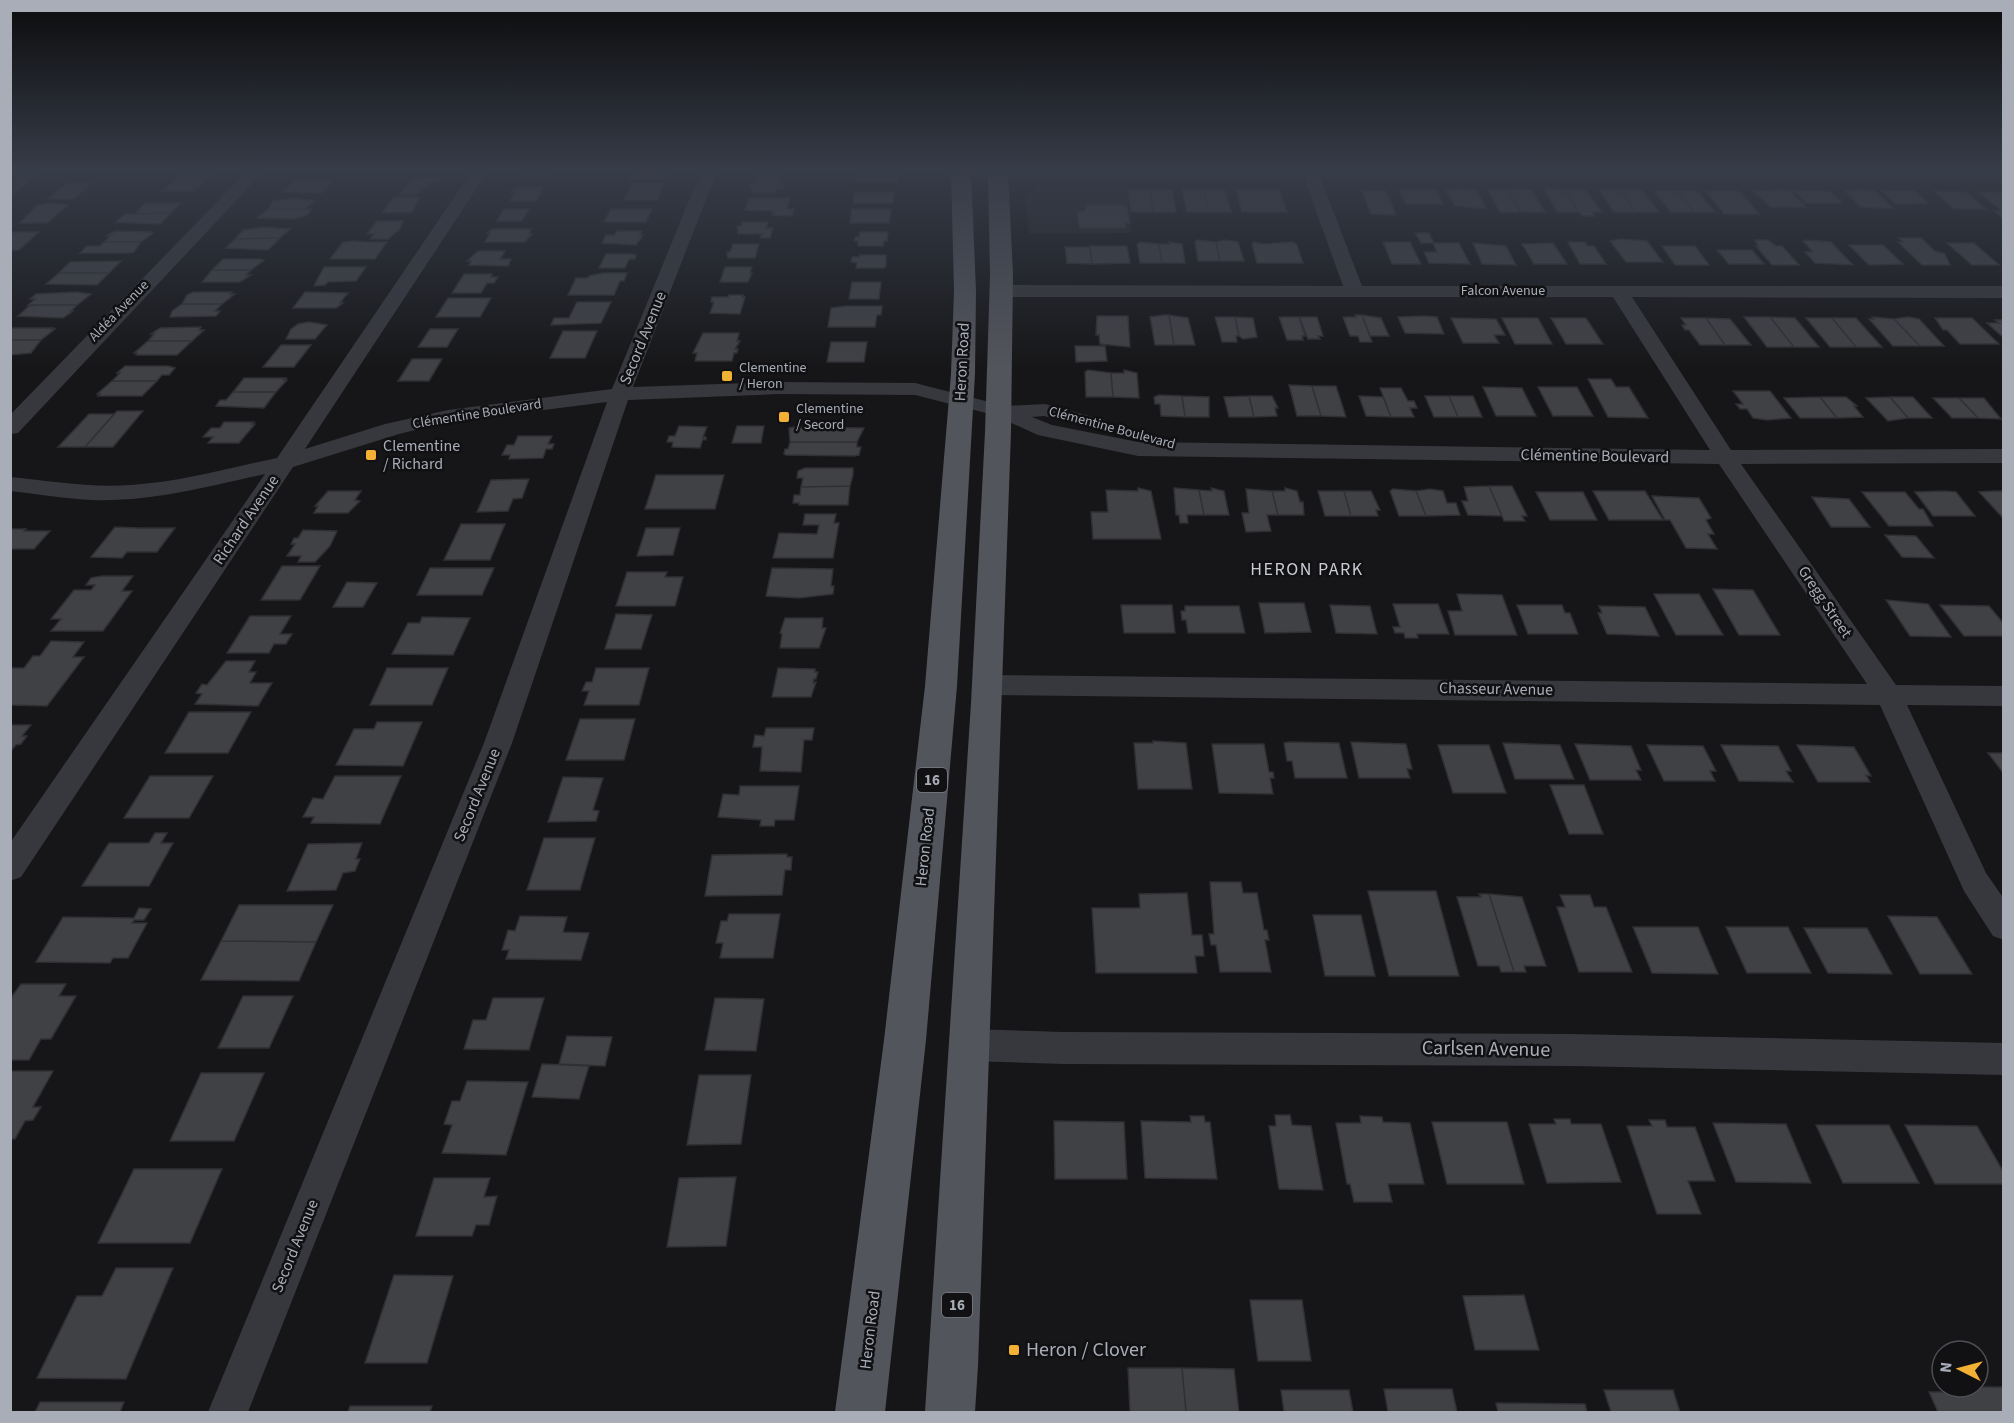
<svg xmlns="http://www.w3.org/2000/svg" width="2014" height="1423" viewBox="0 0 2014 1423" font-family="'Source Sans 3',sans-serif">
<rect width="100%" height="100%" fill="#161618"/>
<path fill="#222225" d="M1125,181L1132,233L1029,234L1025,195L1033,191L1040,182Z"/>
<path fill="#404145" stroke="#303034" stroke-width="1.5" d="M528,171H552L549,176L525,177Z
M671,171L666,179H629L633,172Z
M859,171H898L897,182H856Z
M180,175H211L194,191H162Z
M758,175H780L778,183H785L783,189H776L775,193H752L753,188H749L751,184H755Z
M412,178H434L440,179L437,182H431L417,194L400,195Z
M321,179L332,181L322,193L283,192L294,181Z
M67,183H92L74,199H48Z
M632,183H664L657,200H624Z
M531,187L543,188L536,201H510L515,193L511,192L514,188Z
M1543,187L1564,190L1579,212H1557Z
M1455,189L1477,190L1486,209L1455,206L1446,191Z
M1520,189L1532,190L1545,212H1521L1508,190Z
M1770,189L1790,191L1806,207H1771L1753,191H1773Z
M1128,190H1150L1153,212H1131Z
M1150,190H1172L1176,212H1153Z
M1182,190H1204L1209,212H1187Z
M1204,190H1225L1231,212H1209Z
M1236,190H1279L1287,212H1242Z
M1399,190H1436L1443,204H1406Z
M1488,190H1508L1521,212H1500Z
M1564,190H1586L1602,212H1592L1595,216H1582Z
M1599,190H1620L1636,212H1614Z
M1620,190H1642L1659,212H1636Z
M1854,190L1875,191L1894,209L1861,207L1845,191Z
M1362,191H1386L1396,215L1371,214Z
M1654,191H1676L1694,212H1671Z
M1676,191H1697L1715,212H1694Z
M1706,191H1740L1759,214H1724Z
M1794,191H1829L1842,203H1806Z
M1882,191H1915L1928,203L1895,204Z
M1934,191L1966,192L1986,209H1954Z
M855,192H894L893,203H853Z
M1978,192H2004V219L1994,211H2002Z
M394,197H420L412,212L382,213Z
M294,198L315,201L304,209H268L273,201Z
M749,198H790L787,209H794L792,216L772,215L773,211L745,210Z
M51,203L68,205L47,223H20L37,205Z
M145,203H181L171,213L135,214Z
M1085,205H1123L1127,208L1130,223H1125L1126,228H1079L1077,211H1085Z
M268,209H312L307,215L295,219L257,218Z
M504,209H529L522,221H497Z
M611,209H652L646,222H604Z
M852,209H891L889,223H850Z
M171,213L160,224L116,222L125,214Z
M377,221H403L400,229L388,239H370L374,234H367Z
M742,222H768L766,228H773L770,238H760L762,234H738L737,226H741Z
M264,227L290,229L280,238L235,239L243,230Z
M492,229H531L529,234H532L525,242H485L490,233H487Z
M115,231L152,232L153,233L141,242H104L110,236H106Z
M617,231H642L640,235H643L636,245L602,243L606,235H614Z
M10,232H39L19,250H10Z
M860,232H888L887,241H884L883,246H858V241H854L855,237H859Z
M1415,233H1429L1434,243H1459L1470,264L1429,263L1424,252H1437L1433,243H1421Z
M280,238L268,250L226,248L235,239Z
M1899,238H1921L1935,251L1945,254L1950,265H1922L1898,242H1903Z
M1621,239L1647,241L1663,262H1626L1610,241Z
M1197,240L1216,242L1220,261H1198L1195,242Z
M1225,240L1238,242L1244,261H1220L1216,242Z
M1755,240H1768L1776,246H1782L1799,265H1772L1756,246H1758Z
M1806,240L1831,242L1853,265L1815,263L1805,252H1813L1803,241Z
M354,241L366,242H387L375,259H330L343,242Z
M104,242H141L134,252L129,253H80L87,246H100Z
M1140,242L1159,244L1162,263H1140L1137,244Z
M1169,242L1182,244L1185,263H1162L1159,244H1170Z
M1254,242L1263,244L1293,242L1297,245L1303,263H1257L1252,244Z
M1383,242H1410L1421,264H1392Z
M1568,242H1585L1588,246H1594L1606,264H1580Z
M1473,243L1506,246L1516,265L1482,264Z
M1553,243L1567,264H1534L1522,244Z
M1947,243H1974L1999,265H1972Z
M733,244H759L755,258H728L727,252H730Z
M1849,245H1883L1903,264L1869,265Z
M1090,246H1127L1130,263L1092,264Z
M1662,246H1695L1709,265H1675Z
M1065,247H1090L1092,264L1067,263Z
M1717,250H1752L1764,264H1729Z
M478,251H505L500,259H511L508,266L469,265L471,261H467Z
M606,254H632L636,255L635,259H629L625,268H599Z
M860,255H886V266L884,268H856L857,263L851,262L852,257H859Z
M223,259H260L264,260L251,270H212Z
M121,261L109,273H59L70,262Z
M324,267H366L356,281L328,282L325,285L314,286Z
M725,267H752L750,273H752L748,282H720Z
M212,270H251L246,275H251L240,282H202Z
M59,273H109L97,285L46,284Z
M603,273H627L624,281H620L614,295H568L576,278H588L589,276Z
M464,274H492L491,277H498L494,283H487L481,293H452Z
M852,282H881L879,299H849Z
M76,292L91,294L77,305H28L35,299H30L36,294Z
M193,292H232L230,294H235L222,304H182L187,295Z
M305,292L348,293L340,303H343L336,308H293Z
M729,295H743L742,297H745L740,314L710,313L714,302H711L712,297H728Z
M448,298H491L480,317H436Z
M577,302H611L601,323L551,325L554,318H569Z
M182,304H222L215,311H220L216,316L170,317L172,311Z
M36,305H77L71,311H73L63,318L18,316L29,306Z
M847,306H882L881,315H877L875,327H828L831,308Z
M1164,315H1169L1174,345H1155L1150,317Z
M1169,315L1188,318L1195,345H1174Z
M1355,315H1362L1372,342H1360L1358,336H1350L1343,317H1356Z
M1362,315L1381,318L1389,336H1370Z
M1097,316H1128L1130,347L1100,344L1099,335H1096Z
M1425,316L1437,317L1444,334L1405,333L1398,317Z
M1215,317H1235L1239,336H1236L1237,342H1222Z
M1235,317L1253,318L1257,337L1243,339L1239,336Z
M1279,317H1299L1305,336H1302L1303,340H1287Z
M1299,317H1317L1323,336H1318L1320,339H1308Z
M1744,317H1770L1794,347H1767Z
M1770,317L1795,318L1819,347H1794Z
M1872,317L1894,319L1920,346H1893L1869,319H1874Z
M1908,317L1919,319L1944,346H1920L1894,319Z
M1451,318L1496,319L1505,335H1494L1499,343H1463Z
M1502,318H1538L1552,344H1515Z
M1551,318H1586L1603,344H1566Z
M1681,318H1706L1725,345H1700L1689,330H1685L1682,325H1686Z
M1706,318L1730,319L1751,345H1725Z
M1806,318H1832L1856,347H1830Z
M1832,318H1856L1882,347H1856Z
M1935,318H1972L1999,344H1960L1947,330H1943Z
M1995,320H2004V338L1987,323H1999Z
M309,322L327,325L315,339H286L291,329L298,324Z
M201,327L199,330H204L192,341H148L154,334H151L160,328Z
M13,328H53L52,329H55L41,340H10V330Z
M430,329H458L447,347H418Z
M563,331H597L585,358H550Z
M703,333H739L737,341H740L735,349H738L737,353H734L732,361H695L697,353H693Z
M10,340H41L31,353L10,355Z
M148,341H192L177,355H136L137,353H134Z
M831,342H867L864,362H827Z
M281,345H311L294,367H263Z
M1075,346H1105L1107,361L1076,362Z
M412,359H442L429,381H398Z
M125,366H168L175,368L169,375H162L157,381H112L120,373H117Z
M1088,370L1111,373L1113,397H1086L1085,372Z
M1124,370L1137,373L1139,398L1113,397L1111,373H1124Z
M244,378H286L284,380H287L276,392H233Z
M1588,379H1611L1616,387H1629L1648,418L1608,417Z
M112,381H157L142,396H98L100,394H97Z
M1289,385L1312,386L1321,416H1297Z
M1312,386H1336L1346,417L1321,416Z
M1483,387L1522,388L1536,416H1496Z
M1538,387H1577L1593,416H1553Z
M1380,388H1401L1408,401H1414L1417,408H1410L1414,417H1391Z
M1733,391H1770L1791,418L1767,420L1753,418L1747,409H1740L1736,404H1743Z
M233,392H276L264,408L216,406L220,400H226Z
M1159,395L1182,396L1185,417L1161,416L1160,404H1155L1154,397Z
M1182,396L1209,397V417H1185Z
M1249,396H1272L1278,408H1275L1277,416L1254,417Z
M1249,396L1254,417H1229L1224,397Z
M1359,396L1383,397L1391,417L1366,416Z
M1425,396H1449L1458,417H1434Z
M1449,396H1473L1482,417H1458Z
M1820,397H1846L1857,406H1854L1863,417L1837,418Z
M1820,397L1837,418H1800L1784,398Z
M1890,397L1908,418L1888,421L1866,398Z
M1890,397H1913L1932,418H1908Z
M1933,398H1959L1978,418H1952Z
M1959,398H1984L2001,419L1978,418Z
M117,411H143L113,447H85Z
M89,414H114L85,447H58Z
M224,422H254L252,424H255L239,443H208L213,437H203L211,428H220Z
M679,426L707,427L703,437H706V440L703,439L700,448L672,447L673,442H667L669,436H675Z
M737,426H764L761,443H732Z
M793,427L864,428L857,442H790L789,428Z
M518,436H552L548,444H554L552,449H546L543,458L509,459L510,455H502L507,445H514Z
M790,442H857V447H861L859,455L854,456L786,455L784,454L785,449H788Z
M805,468H853V475L850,486L801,487L803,478H797L798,471Z
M656,475H724L715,509H645Z
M529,479L522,498L513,499L508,511L477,512L491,480Z
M850,486L848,505H799V503H793L794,495H800L801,487Z
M1489,486L1502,516L1468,515L1462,501H1468L1464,487Z
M1489,486H1512L1527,516H1522L1525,521H1504Z
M1138,488L1151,491L1161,539H1093L1091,512H1108L1106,490L1138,491Z
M1174,488L1199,490L1204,515H1187L1188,523H1180L1179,515H1176Z
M1211,488L1224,491L1229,515H1204L1199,490L1212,491Z
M1285,488L1297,491L1300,502H1303L1304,515H1278L1272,491H1285Z
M1246,489L1272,491L1278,515H1267L1271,531L1246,532L1242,513H1249Z
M1393,489L1416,491L1426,516H1399L1390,491Z
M1430,489L1443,491L1447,503H1456L1460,515L1426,516L1416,491Z
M328,491H361L355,500L360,501L348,513H314L318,506H315Z
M1318,491H1344L1351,516H1325Z
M1344,491H1371L1380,510H1376L1378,516H1351Z
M1593,491H1645L1663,520H1609Z
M1945,491L1956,492L1975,516H1933L1915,492Z
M1994,491H2004V519L1979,492Z
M1536,492H1583L1597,520H1550Z
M1862,492H1905L1919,509H1923L1933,526H1889Z
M1652,496L1699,498L1711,518L1706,520L1714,534H1708L1717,549L1686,548L1670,520H1665Z
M1812,497L1849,499L1870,527H1831Z
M805,514H836L834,523H839L833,558H773L779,533L817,534L819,525H803Z
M461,524H505L490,560H444Z
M115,527L139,528H175L157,552H127L122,558L91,557Z
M646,528H680L673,555L637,556Z
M10,529H26L24,531H50L34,549H10Z
M303,530L337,531L330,546L315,562H298L301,556H287L295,544H291L294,538H298Z
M1885,535L1916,536L1934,558L1902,557Z
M282,566H320L300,600H261Z
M430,568H494L482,595H417Z
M772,568L833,569L831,586H834L833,594L799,598L766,596Z
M627,572H667L665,577H683L675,606H616Z
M102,576H133L122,591H132L103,631H51L61,619H51L74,590H91L95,585H86L91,578Z
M347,582L377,583L363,607H333Z
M1713,589L1753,590L1780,635H1739Z
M1457,594L1502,595L1517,635H1455L1448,611H1462Z
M1654,594H1699L1723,635H1676Z
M1886,600L1928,604L1951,637L1910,636Z
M1259,603H1304L1311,632L1265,633Z
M1393,604H1438L1449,634H1417L1418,638H1405L1404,633H1395L1393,627H1400Z
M1121,605H1172L1175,633H1124Z
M1330,605L1370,606L1377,634L1336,633Z
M1517,605H1562L1565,613H1570L1578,634H1528Z
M1940,605L1989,606L2004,624V636H1964Z
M1185,606H1239L1245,633H1188L1186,620H1182L1181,611H1185Z
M1599,606L1645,607L1659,636L1607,634L1598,613H1602Z
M616,614L652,615L641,649H605Z
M250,616H291L280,634H292L286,644H274L269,653H227Z
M422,617L470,618L453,655L392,654L408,623H420Z
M785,618H823L822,628H826L819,648H780L782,634L780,633Z
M51,641L84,642L73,657H84L47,706L10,705V668H24L33,656H40Z
M226,661H255L249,672H256L250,683H272L258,706L195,704L202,694L196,693L202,684L207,685Z
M387,668H448L432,705H370Z
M596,668H649L639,705H584L589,691H582L586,682H592Z
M778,668L815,669V672H818L816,679H814L813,683L816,682L811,697H772Z
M189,712H251L228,753H165Z
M580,719H635L624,760H566Z
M377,722H422L403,766L336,765L354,729H374Z
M10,725H31L22,736H27L21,744L16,745L10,752Z
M766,728H814L812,740H804L801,772L760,771L762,747H753L755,735L764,736Z
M1153,741L1186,743L1192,789H1138L1134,743H1153Z
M1289,742L1339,743L1347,778H1295L1292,761H1287L1284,743Z
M1351,742L1406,744L1412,769H1407L1410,778H1359Z
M1503,743L1560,745L1574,779H1515Z
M1212,744H1264L1269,772H1273L1274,778H1270L1273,794L1219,793Z
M1575,744L1631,746L1641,770H1636L1641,780H1590Z
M1438,745H1489L1506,793H1453Z
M1647,745L1703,746L1716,771H1710L1715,781H1664Z
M1721,745L1778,746L1791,771H1786L1793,782L1739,781Z
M1797,745L1854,747L1871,776L1866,775L1870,782H1818Z
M1988,753H2004V774Z
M150,776H213L189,818H124Z
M335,776H401L380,824L311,823L314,817H303L313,798L323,799Z
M563,777L603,778L593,810L599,811L596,821L548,822Z
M1550,785H1584L1603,834H1569Z
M740,786H799L794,820H775L774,826H760L761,820L718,817L723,794L739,795Z
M155,833H167L161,843H173L149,886H82L109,843H149Z
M544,838H595L580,890H527Z
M362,843L356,859H360L355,871L343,873L336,890L287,891L308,844Z
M787,854V857H792L791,870H785L782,895L705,896L712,855Z
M1210,882H1241L1243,893H1257L1264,930H1267L1269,940H1265L1271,972H1220L1216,945H1211L1209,934H1214Z
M1368,891H1436L1459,976H1389Z
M1187,893L1192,935H1202L1204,956H1195L1197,973H1096L1092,908H1140L1139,894Z
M1479,894H1489L1514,972H1501L1499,966H1478L1457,897H1481Z
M1489,894L1522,897L1546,966H1524L1526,972H1514Z
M1560,895H1590L1594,907H1606L1632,972H1579L1557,907H1565Z
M239,905H333L316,942L221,941Z
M139,908L151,909L144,920H134L132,923H147L128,958H113L110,963L36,962L63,917L134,918Z
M729,914H780L773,958H720L723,943H716L721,921H727Z
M1313,915H1361L1375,976H1325Z
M520,916L567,917L563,932L589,933L581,960L506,959L509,950H502L508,930L515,931Z
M1888,916L1937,917L1972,974H1920Z
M1633,927H1698L1718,974L1652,973Z
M1726,927H1788L1811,973H1747Z
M1804,928H1867L1892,974L1828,973Z
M221,941L316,942L299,981L201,980Z
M21,984H66L59,996H76L51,1039H41L29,1060H10V999Z
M243,996H293L269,1048H218Z
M493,998H544L529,1050L464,1049L473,1020H486Z
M715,998L764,999L756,1051L705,1050Z
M567,1036L612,1037L605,1066L559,1064Z
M542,1064L589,1066L579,1099L532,1097Z
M10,1071H53L33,1107H41L33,1120L25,1121L15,1139H10Z
M201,1073H264L234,1141H170Z
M699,1075H751L741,1144L687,1145Z
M467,1081L528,1082L506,1155L442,1153L452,1125L444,1124L452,1101H460Z
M1275,1115H1290L1292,1125L1311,1126L1323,1190L1279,1189L1269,1126H1276Z
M1190,1116H1204L1205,1122H1210L1217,1179L1145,1178L1141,1121L1191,1122Z
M1360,1116L1382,1117L1383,1122L1410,1123L1424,1184H1388L1392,1202H1354L1350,1184H1347L1336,1123H1361Z
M1554,1119H1570L1571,1124H1601L1621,1182L1547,1183L1529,1124H1556Z
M1649,1120H1665L1667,1127H1695L1715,1181H1688L1701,1214H1657L1627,1126H1652Z
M1054,1121L1124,1122L1127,1179H1055Z
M1432,1122H1507L1524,1184H1447Z
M1713,1123L1786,1124L1811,1183L1736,1182Z
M1816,1125H1889L1919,1183H1843Z
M1905,1125L1977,1126L2004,1173V1184H1935Z
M134,1169H222L190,1243H98Z
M736,1177L726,1246L667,1247L679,1178Z
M434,1178H490L484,1197L497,1196L489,1225H476L472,1236H416Z
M116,1268H173L126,1379L37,1378L77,1296H102Z
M394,1275L453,1276L427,1363H365Z
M1524,1295L1539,1350H1475L1463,1296Z
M1250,1300H1302L1311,1361H1258Z
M1128,1368H1182L1186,1412H1130Z
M1182,1368L1234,1369L1239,1412H1186Z
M1944,1387H2004V1412H1938L1929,1392H1947Z
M1384,1389H1452L1457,1412H1388Z
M1281,1390H1349L1353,1412H1284Z
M1604,1390H1673L1680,1412H1611Z
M40,1402H124L120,1412H35Z
M1496,1403L1585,1404L1587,1412H1498Z
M350,1406H432L430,1412H348Z"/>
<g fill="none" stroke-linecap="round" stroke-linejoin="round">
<path fill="#37383d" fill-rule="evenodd" d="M26,171H44L10,196V183Z
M247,171H264L18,433L10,434V415Z
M472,171H488L305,449L385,424L448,410L612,389L701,171H717L633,387L780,382L915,383L1005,406L1045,404L1104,420L1108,424L1104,428L1097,430L1044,416L1032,417L1052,425L1138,442L1710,450L1613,297H1002L993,291L1002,285L1343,286L1304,177H961L953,172L2004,171V177H1320L1362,286H2004V298L1632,297L1731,450L2004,449V463L1741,464L1896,685L2004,686V706L1907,705L1986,873L2004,899V940L1993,936L1964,891L1880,705L989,695L980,692L976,685L980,678L989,675L1867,684L1719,464L1138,456L1038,435L994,415L915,395L780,394L628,400L512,743L248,1412H208L484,743L607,402L448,422L399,434L293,467L21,877L10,881V843L265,474C209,486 151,502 93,500C66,499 38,494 10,491V477C51,481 90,488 131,485C180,482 229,468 277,458Z
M969,1029L1063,1032L1571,1034L2004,1043V1075L1571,1066L1063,1064L969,1061L957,1056L952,1045L957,1034Z"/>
<path fill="#53555c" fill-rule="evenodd" d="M951,171H971L976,291L975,374L957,686L926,1040L885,1412H835L884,1040L925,686L951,374L954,291Z
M988,171H1008L1013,275L1011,432L978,1366L975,1412H925L971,703L985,432L990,275Z"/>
</g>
<linearGradient id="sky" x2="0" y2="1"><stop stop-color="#0c0c0d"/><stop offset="0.46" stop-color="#363c48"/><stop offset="1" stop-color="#363c48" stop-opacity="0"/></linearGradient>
<rect width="2014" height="370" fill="url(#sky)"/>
<g fill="#f2b134" stroke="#111113" stroke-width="2">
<rect x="721" y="370" width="12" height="12" rx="3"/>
<rect x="778" y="411" width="12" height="12" rx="3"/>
<rect x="365" y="449" width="12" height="12" rx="3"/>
<rect x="1008" y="1344" width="12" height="12" rx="3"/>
</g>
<g text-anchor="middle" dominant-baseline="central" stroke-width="5" stroke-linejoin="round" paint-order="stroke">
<g font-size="14" fill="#a8adb8" stroke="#111113">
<text x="1503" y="291">Falcon Avenue</text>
<text transform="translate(119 311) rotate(-46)">Aldéa Avenue</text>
<text transform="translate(477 414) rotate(-9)">Clémentine Boulevard</text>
<text transform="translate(1112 428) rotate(15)">Clémentine Boulevard</text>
</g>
<g font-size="14" fill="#a8adb8" stroke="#111113" text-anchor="start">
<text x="739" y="368">Clementine<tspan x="739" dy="16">/ Heron</tspan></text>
<text x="796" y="409">Clementine<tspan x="796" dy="16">/ Secord</tspan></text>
</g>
<g fill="#111113" stroke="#7b7e86" stroke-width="1.5">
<rect x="917" y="768" width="30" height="24" rx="4.5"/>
<rect x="942" y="1293" width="30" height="24" rx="4.5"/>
</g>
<g font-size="15" font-weight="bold" fill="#a8adb8">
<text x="932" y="780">16</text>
<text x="957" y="1305">16</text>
</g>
<g font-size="16" fill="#a8adb8" stroke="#111113">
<text transform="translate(643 338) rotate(-68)">Secord Avenue</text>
<text transform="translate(962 362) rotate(-87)">Heron Road</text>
<text transform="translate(1595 456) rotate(1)">Clémentine Boulevard</text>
<text transform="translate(246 520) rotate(-56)">Richard Avenue</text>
<text transform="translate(1825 602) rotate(56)">Gregg Street</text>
<text transform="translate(1496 689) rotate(1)">Chasseur Avenue</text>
<text transform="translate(477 795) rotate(-68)">Secord Avenue</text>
<text transform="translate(925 847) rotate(-84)">Heron Road</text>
<text transform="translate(295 1246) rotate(-68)">Secord Avenue</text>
<text transform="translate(870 1330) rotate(-83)">Heron Road</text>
</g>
<g font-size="16" fill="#a8adb8" stroke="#111113" text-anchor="start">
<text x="383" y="446">Clementine<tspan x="383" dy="18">/ Richard</tspan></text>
</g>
<g font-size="18" letter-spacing="1.5" fill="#c9ccd4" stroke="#111113">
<text x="1307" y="569">HERON PARK</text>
</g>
<g font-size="20" fill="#a8adb8" stroke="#111113">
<text transform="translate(1486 1049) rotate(1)">Carlsen Avenue</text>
</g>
<g font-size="20" fill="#a8adb8" stroke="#111113" text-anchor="start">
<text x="1026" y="1350">Heron / Clover</text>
</g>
</g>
<rect width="2014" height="1423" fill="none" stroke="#a8adb8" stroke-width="24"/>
<g transform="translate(1960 1369) rotate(276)"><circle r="28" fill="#111113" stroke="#4d4f55" stroke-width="1.5"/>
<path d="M0-4.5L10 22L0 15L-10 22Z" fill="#f2b134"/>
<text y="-9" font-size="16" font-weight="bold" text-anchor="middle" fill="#a8adb8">N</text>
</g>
</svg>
